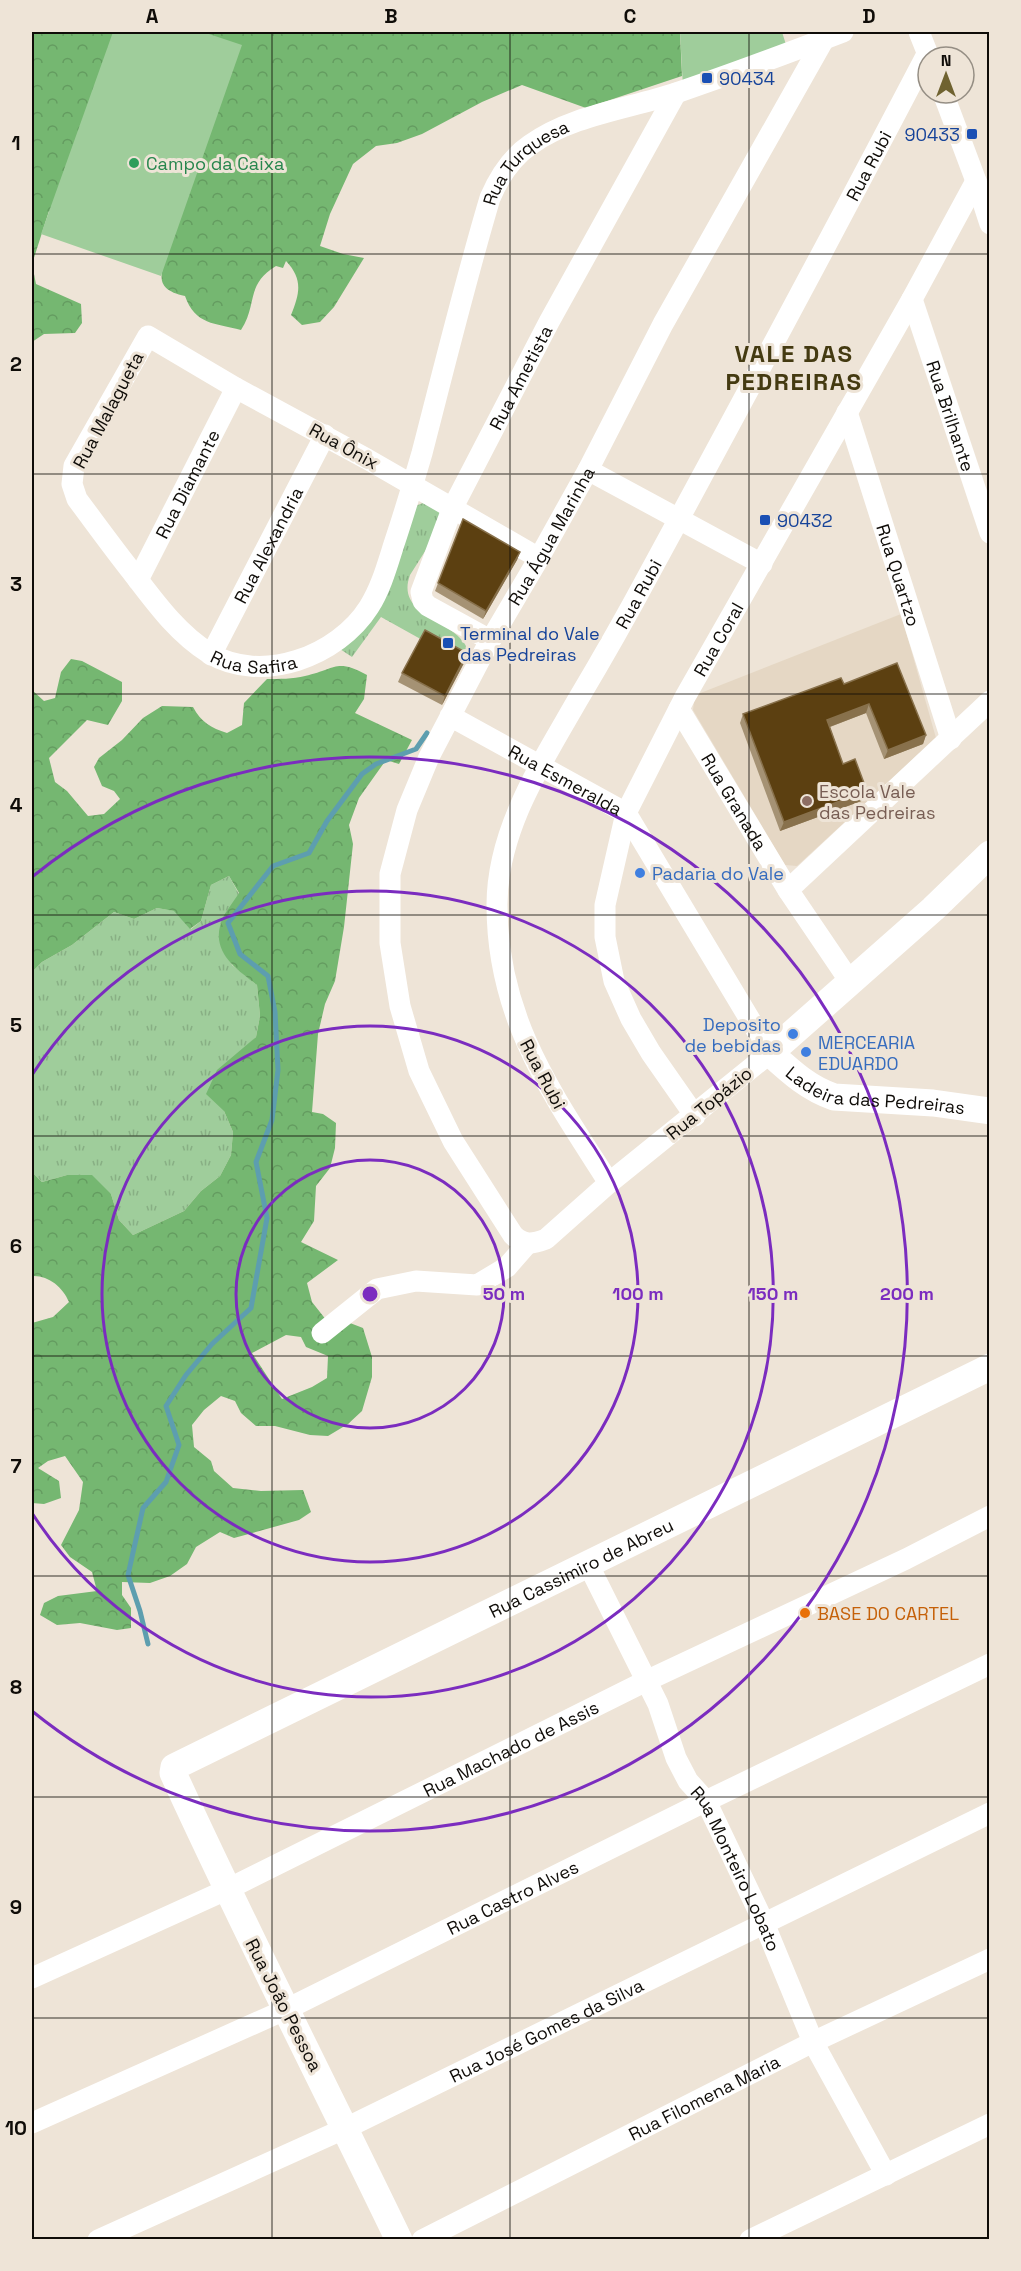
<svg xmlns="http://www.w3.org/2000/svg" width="1021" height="2271" viewBox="0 0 1021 2271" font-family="'Space Grotesk',sans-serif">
<defs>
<pattern id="grass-tufts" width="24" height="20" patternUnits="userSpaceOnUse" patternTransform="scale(1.5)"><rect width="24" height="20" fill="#9fcd9b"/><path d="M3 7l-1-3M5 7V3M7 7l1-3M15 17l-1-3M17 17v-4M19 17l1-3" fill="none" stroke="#88af84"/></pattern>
<pattern id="forest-crowns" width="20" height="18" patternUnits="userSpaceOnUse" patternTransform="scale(1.5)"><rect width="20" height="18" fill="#75b771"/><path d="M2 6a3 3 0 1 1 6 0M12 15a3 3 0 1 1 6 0" fill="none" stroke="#649c60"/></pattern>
</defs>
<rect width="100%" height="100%" fill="#eee4d7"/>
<path fill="#e5d7c4" d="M901,614L936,738L797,866L785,865L693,710L694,701L698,694Z"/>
<path fill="url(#grass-tufts)" d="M423,503L442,511L429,545L410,575C392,624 477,618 469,666L381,617L352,657L340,649L415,506Z
M229,876L239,894L220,925L232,965L257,985L260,1016L256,1037L247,1046L224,1111L233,1132L231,1155L220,1176L201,1191L184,1211L133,1235L119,1220L111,1194L67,1175L42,1182L32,1172V972L42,962L72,945L114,912L134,919L157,908L175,911L191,929L201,921L211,885Z"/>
<path fill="url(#forest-crowns)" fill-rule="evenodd" d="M32,32H680L682,76L586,108L522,85L482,102L422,134L397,143L376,146L353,164L330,214L320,246L343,254L364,258L334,307L320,322L302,325L291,315C300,293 303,279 286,261L283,268L276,266C245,285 258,304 241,330C215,323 195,325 185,296C147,288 165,267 172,241L49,211L32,264L36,284L81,304L82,323L75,333L44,334L32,342Z
M71,659L82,661L122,682V701L108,725L87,720L49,758L55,782L67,791L88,816L104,814L120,799L114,791L102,786L94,767L99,758L122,740L143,718L162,706L193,707C201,722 211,728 227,733L242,725L244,703L267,679C279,679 293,679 305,676C336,669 336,658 367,675L364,699L355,713L412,740L399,764L386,760L359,798L349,825L353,844L344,927L335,981L325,1004L318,1034L312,1112L323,1114L336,1123L335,1148L330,1168L316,1186L314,1221L301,1242L338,1260L307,1283L312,1302L327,1321L350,1323L363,1328L372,1357V1377L362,1411L348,1424L328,1436L310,1435L275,1426H256L241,1413L235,1401L221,1396L204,1410L192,1425L194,1447L211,1461L214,1471L233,1488L261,1491L303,1490L311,1512L299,1520L234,1538L220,1532L196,1547L187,1564L170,1576L150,1583L122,1582V1595L131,1608V1628L117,1630L80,1623L57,1625L40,1615L44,1603L58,1596L97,1591L92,1572L70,1557L61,1545L79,1510L83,1482L65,1456L48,1461L38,1468L59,1481L61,1498L44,1504L32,1503V1323L53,1317L69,1302C63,1287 48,1275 32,1276V1172L42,1182L67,1175H92L111,1194L119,1220L133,1235L184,1211L201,1191L220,1176L231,1155L233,1132L224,1111L206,1094L217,1070L256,1037L260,1016L257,985C238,970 213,954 220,926C222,915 233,903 239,893L229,876L211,885L201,921L190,929L174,911L157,908L134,919L114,912L72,945L42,962L32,972V690L44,701L55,698L61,672ZM286,1335L301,1337L306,1347L328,1356L327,1378L312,1387L282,1399L252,1353Z"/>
<path fill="#9fcd9b" d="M113,32H203L242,45L161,276L41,234Z
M680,32H782L789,54L683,88Z"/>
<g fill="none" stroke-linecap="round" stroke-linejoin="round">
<path stroke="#5d9eaf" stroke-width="5" d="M148,1644L140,1611L128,1575L143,1508L166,1482L179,1445L166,1406L186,1375L212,1344L251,1308L267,1218L256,1162L272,1120L278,1070L275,1012L268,976L240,954L228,923L273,866L309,853L327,821L362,774L376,764L416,749L427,733"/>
<g stroke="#fff" stroke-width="21">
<path d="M919,32L929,57"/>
<path d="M943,93L976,181L990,224"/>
<path id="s1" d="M912,299L990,533"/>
<path id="s2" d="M847,412L951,739"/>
<path d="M588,470L762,564"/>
<path id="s3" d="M539,558L367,459L236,388L148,336L74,466L72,484L77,499C95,523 113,548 132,572C155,602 177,633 209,653C262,685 338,656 369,607C381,588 387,566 394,544C404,514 413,484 422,453C444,368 465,282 490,198C499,177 511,158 530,145C572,115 628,109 676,93C732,74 788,53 843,32"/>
<path id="s4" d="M138,580L236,388"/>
<path id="s5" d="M490,640L428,606L423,601L421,592L452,509L549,322L676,93"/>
<path id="s6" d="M211,655L325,435"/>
<path id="s7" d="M679,709L788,890L851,983"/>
<path id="s8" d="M450,716L626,813L770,1053L609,1183L546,1239C533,1244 524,1246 513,1235L453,1141L419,1071L400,1006L390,943V874L407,810L429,757L486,648L539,558L588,470L663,324L824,39"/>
<path d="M788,890L990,701"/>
<path id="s9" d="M695,1116L651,1053L631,1019L614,981L605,937V905L626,813L685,697L912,299L976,181"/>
<path id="s10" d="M609,1183C551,1092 497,1018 497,905C497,830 541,764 577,701C602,659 626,617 649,574C743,401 836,228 927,54"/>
<path d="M322,1333L377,1289L416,1281L477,1285L507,1267L527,1244"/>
<path id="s11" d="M588,1564L658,1704L676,1758L688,1781L706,1801L764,1923L813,2042L886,2175"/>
<path id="s12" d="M32,1978L226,1890L646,1681L906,1559L990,1516"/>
<path id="s13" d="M32,2123L287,2009L706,1801L990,1664"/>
<path id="s14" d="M98,2240L346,2128L990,1813"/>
<path id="s15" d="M422,2240L813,2042L990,1959"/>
<path d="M750,2240L990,2124"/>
</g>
<g stroke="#fff" stroke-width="27">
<path id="s16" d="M990,854L933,909L770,1053C791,1072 808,1088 834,1097L933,1103L990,1111"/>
<path id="s17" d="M399,2240C324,2084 245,1931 173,1773L174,1767L990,1367"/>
</g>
</g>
<path fill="#a59274" d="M463,519L520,552L517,560L483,619L435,591Z
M467,653L464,663L442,705L398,682L402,673Z
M844,684L926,735L923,744L884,759L866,713L830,727L843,764L867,791L864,800L780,831L740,723L743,714Z"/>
<path fill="#88714c" d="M520,552L517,560L483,619L486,611Z
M467,653L464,663L442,705L445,696Z
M869,704L866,713L824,729L827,720Z
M926,735L923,744L884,759L888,750Z
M867,791L864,800L780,831L784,822Z"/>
<path fill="#5c4011" stroke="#88714c" stroke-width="1.5" d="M463,519L520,552L486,611L438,583Z
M425,630L467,653L445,696L402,673Z
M897,663L926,735L888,750L869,704L827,720L843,764L855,759L867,791L784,822L743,714L841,678L844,684Z"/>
<path fill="none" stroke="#0f0c08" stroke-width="1.5" stroke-opacity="0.55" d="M272,32V2240M510,32V2240M749,32V2240M32,254H990M32,474H990M32,694H990M32,915H990M32,1136H990M32,1356H990M32,1576H990M32,1797H990M32,2018H990"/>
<g fill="none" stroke="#7b2cbf" stroke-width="3">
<circle cx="370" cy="1294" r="134"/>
<circle cx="370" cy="1294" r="268"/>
<path d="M32 1075A403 403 0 1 1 32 1513"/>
<path d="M32 877A537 537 0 1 1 32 1711"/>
</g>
<g fill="#1a4fb4" stroke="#eee4d7" stroke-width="2">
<rect x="701" y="72" width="12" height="12" rx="3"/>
<rect x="966" y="128" width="12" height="12" rx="3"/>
<rect x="759" y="514" width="12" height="12" rx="3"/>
<rect x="442" y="637" width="12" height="12" rx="3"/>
</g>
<circle fill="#2e9e5b" stroke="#eee4d7" stroke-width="2" cx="134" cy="163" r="6"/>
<circle fill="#8d6e63" stroke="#eee4d7" stroke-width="2" cx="807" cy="801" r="6"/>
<g fill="#3f7fe0" stroke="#eee4d7" stroke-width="2">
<circle cx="640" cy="873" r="6"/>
<circle cx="793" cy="1034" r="6"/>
<circle cx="806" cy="1052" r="6"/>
</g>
<circle fill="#e8710a" stroke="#eee4d7" stroke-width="2" cx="805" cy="1613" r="6"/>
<g text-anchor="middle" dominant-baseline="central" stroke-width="6" stroke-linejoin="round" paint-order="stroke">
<g font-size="18" fill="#164399" stroke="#eee4d7" text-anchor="start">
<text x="719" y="78">90434</text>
<text x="960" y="134" text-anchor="end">90433</text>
<text x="777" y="520">90432</text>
<text x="460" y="633">Terminal do Vale<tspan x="460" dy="21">das Pedreiras</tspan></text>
</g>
<g font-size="18" fill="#27864d" stroke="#eee4d7" text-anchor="start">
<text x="146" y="163">Campo da Caixa</text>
</g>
<g font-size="18" fill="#0f0c08" stroke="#eee4d7">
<text stroke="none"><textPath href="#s10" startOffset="1136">Rua Rubi</textPath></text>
<text stroke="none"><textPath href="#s3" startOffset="1498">Rua Turquesa</textPath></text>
<text stroke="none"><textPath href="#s5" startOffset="324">Rua Ametista</textPath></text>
<text transform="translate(108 410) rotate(-62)">Rua Malagueta</text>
<text stroke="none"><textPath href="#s1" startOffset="123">Rua Brilhante</textPath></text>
<text transform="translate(344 446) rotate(29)">Rua Ônix</text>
<text stroke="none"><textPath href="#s4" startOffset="108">Rua Diamante</textPath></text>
<text stroke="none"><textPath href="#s8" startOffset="1574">Rua Água Marinha</textPath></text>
<text stroke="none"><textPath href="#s6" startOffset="124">Rua Alexandria</textPath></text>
<text stroke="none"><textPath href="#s2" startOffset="171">Rua Quartzo</textPath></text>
<text stroke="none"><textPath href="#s10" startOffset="650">Rua Rubi</textPath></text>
<text stroke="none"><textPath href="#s9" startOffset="526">Rua Coral</textPath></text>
<text stroke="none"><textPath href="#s3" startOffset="884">Rua Safira</textPath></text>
<text stroke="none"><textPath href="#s8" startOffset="132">Rua Esmeralda</textPath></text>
<text stroke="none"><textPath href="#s7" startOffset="108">Rua Granada</textPath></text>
<text transform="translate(543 1074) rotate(62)">Rua Rubi</text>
<text stroke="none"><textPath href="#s16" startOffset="414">Ladeira das Pedreiras</textPath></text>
<text transform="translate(709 1103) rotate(-39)">Rua Topázio</text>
<text stroke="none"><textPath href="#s17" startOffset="978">Rua Cassimiro de Abreu</textPath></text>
<text stroke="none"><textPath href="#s12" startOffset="531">Rua Machado de Assis</textPath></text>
<text stroke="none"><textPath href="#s11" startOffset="340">Rua Monteiro Lobato</textPath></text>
<text stroke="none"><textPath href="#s13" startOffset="531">Rua Castro Alves</textPath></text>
<text transform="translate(284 2005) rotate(63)">Rua João Pessoa</text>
<text stroke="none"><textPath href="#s14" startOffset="495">Rua José Gomes da Silva</textPath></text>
<text stroke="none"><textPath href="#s15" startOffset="316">Rua Filomena Maria</textPath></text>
</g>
<g font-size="18" fill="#785e54" stroke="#eee4d7" text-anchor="start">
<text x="819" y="791">Escola Vale<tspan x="819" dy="21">das Pedreiras</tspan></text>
</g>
<g font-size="18" fill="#366cbe" stroke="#eee4d7" text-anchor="start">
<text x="652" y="873">Padaria do Vale</text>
<text x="781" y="1024" text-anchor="end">Deposito<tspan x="781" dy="21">de bebidas</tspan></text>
<text x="818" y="1042">MERCEARIA<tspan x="818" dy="21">EDUARDO</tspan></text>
</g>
<g font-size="18" fill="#c56008" stroke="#eee4d7" text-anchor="start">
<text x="817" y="1613">BASE DO CARTEL</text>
</g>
<g font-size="24" font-weight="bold" letter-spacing="1.5" fill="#443a11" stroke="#eee4d7">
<text x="794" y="353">VALE DAS<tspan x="794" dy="28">PEDREIRAS</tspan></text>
</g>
</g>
<circle cx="370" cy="1294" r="9" fill="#7b2cbf" stroke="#eee4d7" stroke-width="3"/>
<g font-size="18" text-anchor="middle" font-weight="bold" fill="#7b2cbf" stroke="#eee4d7" stroke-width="6" stroke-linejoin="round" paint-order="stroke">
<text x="504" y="1300">50 m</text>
<text x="638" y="1300">100 m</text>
<text x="773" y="1300">150 m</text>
<text x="907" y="1300">200 m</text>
</g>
<rect width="1021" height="2271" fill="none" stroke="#eee4d7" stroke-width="66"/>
<g transform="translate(946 75)"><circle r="28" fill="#eee4d7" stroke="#958e84" stroke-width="1.5"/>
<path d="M0-4.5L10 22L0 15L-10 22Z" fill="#6f6230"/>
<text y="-9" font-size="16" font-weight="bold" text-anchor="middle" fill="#0f0c08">N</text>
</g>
<rect x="33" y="33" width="955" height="2205" fill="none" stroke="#0f0c08" stroke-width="2"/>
<g font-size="20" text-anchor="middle" font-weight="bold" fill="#0f0c08">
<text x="152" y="23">A</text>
<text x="391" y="23">B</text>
<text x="630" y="23">C</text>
<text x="869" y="23">D</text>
<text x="16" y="150">1</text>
<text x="16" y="371">2</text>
<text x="16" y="591">3</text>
<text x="16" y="812">4</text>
<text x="16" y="1032">5</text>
<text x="16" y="1253">6</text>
<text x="16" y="1473">7</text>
<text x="16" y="1694">8</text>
<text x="16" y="1914">9</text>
<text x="16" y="2135">10</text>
</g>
</svg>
